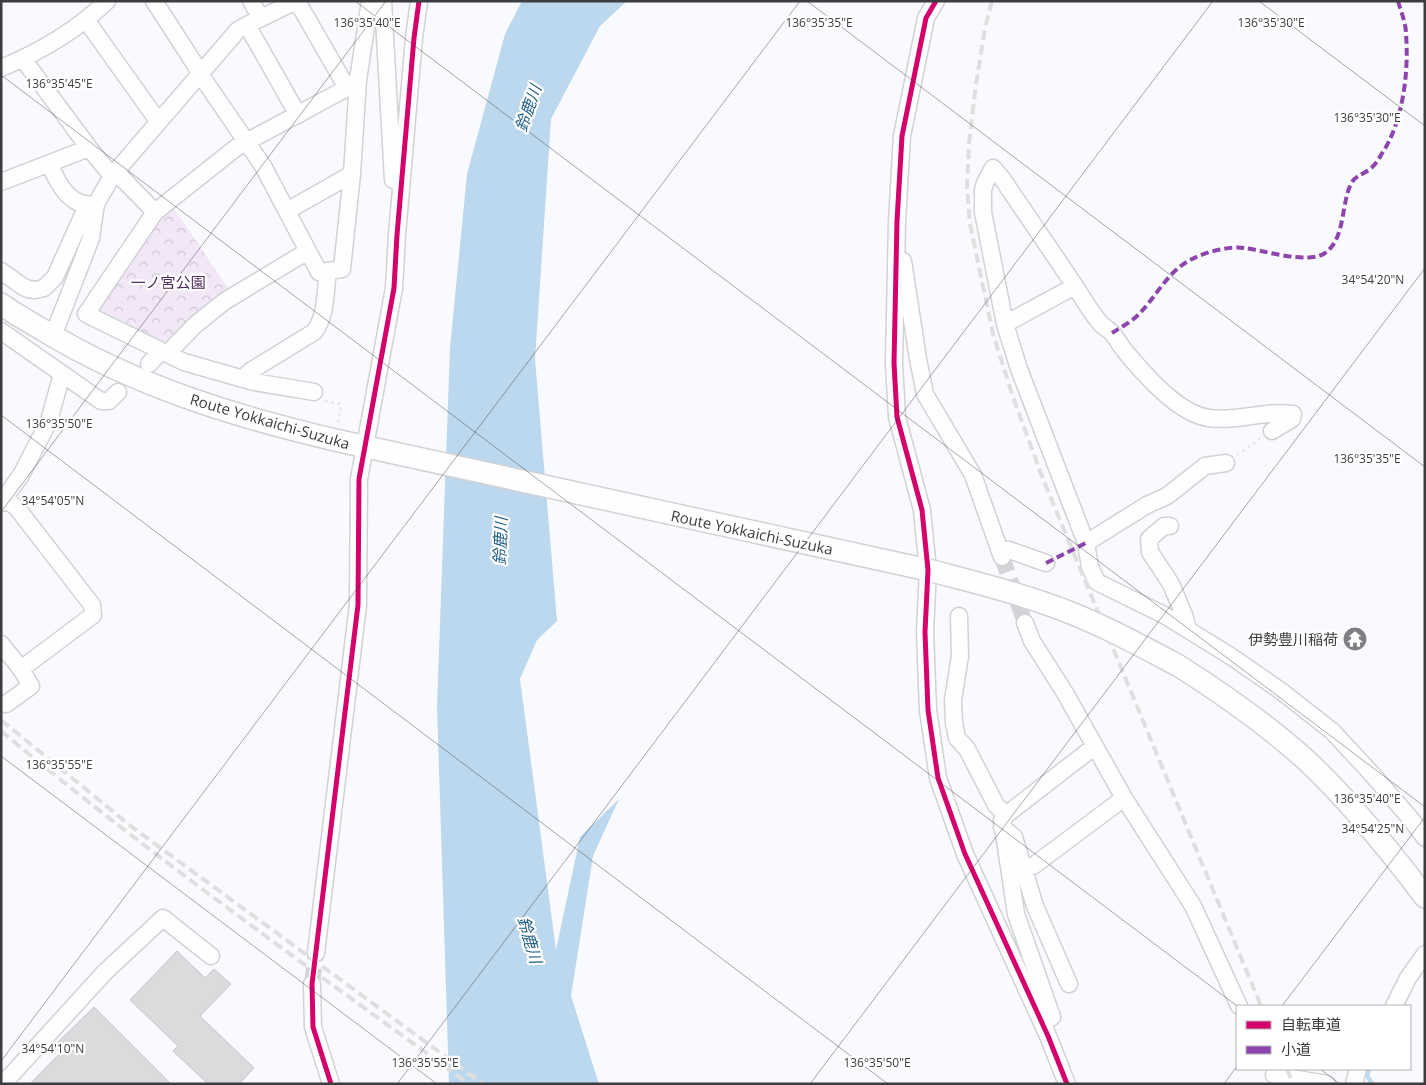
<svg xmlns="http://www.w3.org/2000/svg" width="1426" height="1085" viewBox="0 0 1426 1085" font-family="'Open Sans','Noto Sans JP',sans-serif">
<defs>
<pattern id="park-crowns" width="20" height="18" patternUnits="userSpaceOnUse" patternTransform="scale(1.25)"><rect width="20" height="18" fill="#f1e7f7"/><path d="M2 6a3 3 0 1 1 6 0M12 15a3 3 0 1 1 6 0" fill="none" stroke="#d0c7d5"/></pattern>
</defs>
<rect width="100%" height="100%" fill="#f9fafd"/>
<path fill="url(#park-crowns)" d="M173,207L230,291L167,346L100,317L97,306L160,215Z"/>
<path fill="#bcd8ee" d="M522,1H627L600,26L551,119L535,359L557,621L537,640L520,679L556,950L580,837L619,799L593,856L571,996L599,1084H449L437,706L450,348L467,174L505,34Z"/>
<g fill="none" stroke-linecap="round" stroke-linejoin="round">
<path stroke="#bcd8ee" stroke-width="4.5" d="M1369,1069L1367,1075L1372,1084"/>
</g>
<path fill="#d9dbdd" stroke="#c4c5c7" d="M177,951L205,978L214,969L231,984L200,1016L254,1068L239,1084H208L173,1051L178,1046L130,1000Z
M94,1007L171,1084H30L60,1053L54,1046Z"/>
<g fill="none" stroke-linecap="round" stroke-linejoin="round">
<path stroke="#d3d4d7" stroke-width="16" stroke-dasharray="16 8" stroke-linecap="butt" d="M1002,557L1025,623
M312,984L316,953"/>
<defs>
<path id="minor" d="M154,1L194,63L200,74L263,166L319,272L328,271C325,290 327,316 314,332L252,370L243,378
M251,1L261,18
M297,1L347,88
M383,1L393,180
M936,1L926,18L902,136L897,221L894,363L897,417L922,510L928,570L925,632L928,710L938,778L965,854L1048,1036L1067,1084
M86,20L158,121
M247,25L298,115
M23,59L89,148L112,176
M1,68C40,52 77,30 107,1
M50,164C57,183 71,209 96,204
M116,172L155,212
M1,182L89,148
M287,211L352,174
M903,261L918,359L925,394L973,475L1002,557
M1,271L22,286L28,289L35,290L44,288L55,277L87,206
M328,271L342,269L352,174L358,80L370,1
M1075,286C1083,298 1091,313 1101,324C1105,328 1110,330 1113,334C1117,339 1120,345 1124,350C1143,373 1178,414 1209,418C1237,422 1265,410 1293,414L1292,419L1272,431
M1005,324L983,212V190L985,183L993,168L1001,177L1075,286L1005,324L1019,369L1086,543L1090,567L1097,582L1164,615L1232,657L1281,691L1332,731L1371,773L1410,818L1425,838
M1,331L101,401H109L118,392
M53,336L91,238L96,204L112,176L238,30L247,25L296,1
M167,354L195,325L225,301L308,251
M149,364L161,351
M314,392L254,382L184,362L86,314L155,212L237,147L347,88L358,80
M5,498L17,508L92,605L93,615L21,669L31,686L6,704
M1,503L21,475L49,421L62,374
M1170,526H1164L1149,539L1150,552L1171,584L1184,615L1188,629
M1086,543L1147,505L1167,496L1205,466L1226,463
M999,549L1009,550L1046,563
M959,616L960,656L953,700L954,723L957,738L967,749L996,805L1006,815L1002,820L1016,914L1052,1017L1043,1024
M1025,623L1032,641L1065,693L1124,798L1193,906L1239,1006
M1,644L21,669
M1006,815L1095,746
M1002,827L1014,837L1035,906L1069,984
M1024,869L1033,866L1124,798
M316,953L358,605L359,479L394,288L397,235L414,38L419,1
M312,984L313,1027L331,1084
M1394,1006L1408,978L1425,954
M1274,1075L1327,1084
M3,1084L105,972L163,918L211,956
M1354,1084L1358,1069"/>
<path id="major" d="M1,304C15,314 29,322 43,330C133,385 233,416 335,440L928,570
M1179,666C1223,694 1266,724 1305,759C1350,801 1388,848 1425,897"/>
</defs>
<use href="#minor" stroke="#d1d2d5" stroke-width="19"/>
<use href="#major" stroke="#d1d2d5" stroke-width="24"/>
<path stroke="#e5e6e6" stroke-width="2.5" stroke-dasharray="2.5 4" stroke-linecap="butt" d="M325,401L341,404L338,424
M1237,455L1260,439"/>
<use href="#minor" stroke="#fefeff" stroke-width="16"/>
<use href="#major" stroke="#fefeff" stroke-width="21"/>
<path stroke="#dfdfdf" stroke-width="4" stroke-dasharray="10 5" stroke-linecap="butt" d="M992,1L985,28L976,84L969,144L967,188L970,224L993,334L1013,397L1043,479L1261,1006
M1,720L132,827L483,1084
M1,731C151,856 311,969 469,1084
M1287,1069L1293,1084"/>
<defs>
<path id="major-bridge" d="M928,570C966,580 1004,589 1041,602C1090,618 1134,642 1179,666"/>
</defs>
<use href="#major-bridge" stroke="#d1d2d5" stroke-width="24" stroke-linecap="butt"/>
<use href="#major-bridge" stroke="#fefeff" stroke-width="21"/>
<path stroke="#8e44ad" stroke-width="4" stroke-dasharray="8 4" stroke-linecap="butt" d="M1112,333C1121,327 1133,321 1140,313C1157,295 1169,270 1192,259C1206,252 1228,246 1244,248C1263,250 1308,265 1325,253C1345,239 1341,207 1350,186C1353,177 1361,175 1369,170C1374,166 1378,161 1381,155C1403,123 1409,72 1406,34C1406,23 1401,12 1398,1
M1046,563L1086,543"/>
<defs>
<path id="cycleway" d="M936,1L926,18L902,136L897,221L894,363L897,417L922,510L928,570L925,632L928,710L938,778L965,854L1048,1036L1067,1084
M331,1084L313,1027L312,984L358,605L359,479L394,288L397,235L414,38L419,1"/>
</defs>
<use href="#cycleway" stroke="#fff" stroke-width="8"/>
<use href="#cycleway" stroke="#d6006c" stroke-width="5"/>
</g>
<path fill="none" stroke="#3c3d40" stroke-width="1" stroke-opacity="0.45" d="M355,1L1425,807M807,1L1425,467M1259,1L1425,126M1,75L1237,1006M1,415L888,1084M1,512L386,1M1,756L437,1084M1282,1006L1425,817M1,1061L800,1M1320,1069L1340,1084M397,1084L1213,1M810,1084L1425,268M1224,1084L1237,1066"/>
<defs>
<symbol id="temple-disc" viewBox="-11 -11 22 22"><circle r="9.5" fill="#7e7f82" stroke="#fff"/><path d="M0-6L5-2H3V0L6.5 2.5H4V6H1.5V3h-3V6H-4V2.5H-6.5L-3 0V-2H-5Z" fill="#fff"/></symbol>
</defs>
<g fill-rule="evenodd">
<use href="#temple-disc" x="1341" y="625" width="28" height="28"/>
</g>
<g text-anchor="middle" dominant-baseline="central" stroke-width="4.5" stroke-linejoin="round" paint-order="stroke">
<g font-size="15" fill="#4e2a5a" stroke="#fff">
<text x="168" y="282">一ノ宮公園</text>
</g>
<g font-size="15" fill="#3c3d40" stroke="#fff">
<text transform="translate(270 421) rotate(16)">Route Yokkaichi-Suzuka</text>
<text transform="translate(752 532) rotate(12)">Route Yokkaichi-Suzuka</text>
</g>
<g font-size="15" fill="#3c3d40" stroke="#fff" text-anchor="end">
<text x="1338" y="639">伊勢豊川稲荷</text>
</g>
<g font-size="16" font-style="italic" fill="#1e5d85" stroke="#fff">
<text transform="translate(528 108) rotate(-71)">鈴鹿川</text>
<text transform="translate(500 541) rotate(-88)">鈴鹿川</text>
<text transform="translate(530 940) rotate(74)">鈴鹿川</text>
</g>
</g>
<g font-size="12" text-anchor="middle" fill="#3c3d40" stroke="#fff" stroke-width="4.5" stroke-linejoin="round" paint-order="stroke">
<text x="367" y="27">136°35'40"E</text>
<text x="1271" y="27">136°35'30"E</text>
<text x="819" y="27">136°35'35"E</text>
<text x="59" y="88">136°35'45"E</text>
<text x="1367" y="122">136°35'30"E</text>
<text x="1373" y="284">34°54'20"N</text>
<text x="59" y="428">136°35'50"E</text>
<text x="1367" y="463">136°35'35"E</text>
<text x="53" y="505">34°54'05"N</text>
<text x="59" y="769">136°35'55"E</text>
<text x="1367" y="803">136°35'40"E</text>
<text x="1373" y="833">34°54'25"N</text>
<text x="53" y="1053">34°54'10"N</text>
<text x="425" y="1067">136°35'55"E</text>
<text x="877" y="1067">136°35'50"E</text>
</g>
<rect width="1426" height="1085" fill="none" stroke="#3c3d40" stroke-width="5"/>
<rect x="1236" y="1005" width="175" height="65" fill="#ffffff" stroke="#b1b1b3"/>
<rect x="1246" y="1021" width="25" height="8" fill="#d6006c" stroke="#b1b1b3"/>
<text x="1281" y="1030" font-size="15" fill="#3c3d40">自転車道</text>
<rect x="1246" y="1046" width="25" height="8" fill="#8e44ad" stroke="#b1b1b3"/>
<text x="1281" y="1055" font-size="15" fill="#3c3d40">小道</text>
</svg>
